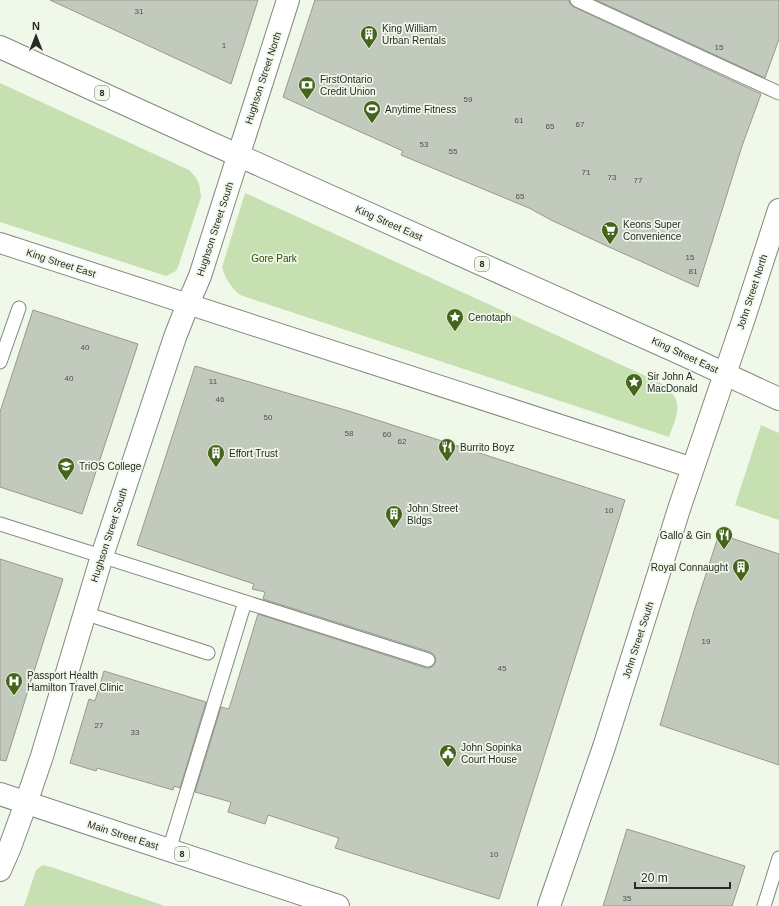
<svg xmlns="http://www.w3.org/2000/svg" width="779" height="906" viewBox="0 0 779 906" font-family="Helvetica,sans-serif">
<rect width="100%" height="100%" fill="#f0f8ea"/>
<path fill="#c7e0b2" d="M0,83L189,170C198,179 200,183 201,197L178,267L176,271L166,276L0,222Z
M245,193L661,383C685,400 678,413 669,437L240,295C231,287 225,279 222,267Z
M761,425L779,433V520L735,505Z
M43,865L51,867L165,906H24L36,870Z"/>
<path fill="#c2c9bd" stroke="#959b8f" d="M50,0H258L231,84Z
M315,0H569L570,4L574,7L761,94L742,146L698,287L609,247L551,220L529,208L401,155L403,151L283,97Z
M596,0H779V39L765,78Z
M33,310L138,344L82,514L0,487V412Z
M195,366L352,412L625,500L499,899L335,848L339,838L268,815L265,824L228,812L231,802L195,792L221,707L229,709L258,614L426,668H429L433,666L435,663L436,659L434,655L430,652L263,599L265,592L252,589L254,584L137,545Z
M719,534L779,554V765L660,725L694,611Z
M0,559L63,579L6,761L0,760Z
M104,671L206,702L180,788L174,786L173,790L97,768L96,771L70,763L89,699L95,701Z
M627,829L745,866L732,906H603Z"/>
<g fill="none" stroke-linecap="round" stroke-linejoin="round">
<defs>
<path id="service" d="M577,0L779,93
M0,362L19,308
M0,524L428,660
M84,613L208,653
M169,850L245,602
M764,906L779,858"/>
<path id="pedestrian" d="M0,243L693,468"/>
<path id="minor" d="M0,870L10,847L26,803"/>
<path id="tertiary" d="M26,803L42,756L102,556L175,337L188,304L200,276L288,0"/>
<path id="secondary" d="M549,906L604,747L680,506L743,321L779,210"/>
<path id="primary" d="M0,47L204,140L682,354L779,399
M0,794L338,906"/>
</defs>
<use href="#service" stroke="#83897d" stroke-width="15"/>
<use href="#pedestrian" stroke="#83897d" stroke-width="22"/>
<use href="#minor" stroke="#83897d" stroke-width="24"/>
<use href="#tertiary" stroke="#83897d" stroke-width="24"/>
<use href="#secondary" stroke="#83897d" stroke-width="24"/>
<use href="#primary" stroke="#83897d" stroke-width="24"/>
<use href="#service" stroke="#fff" stroke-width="13"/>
<use href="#pedestrian" stroke="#fff" stroke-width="20"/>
<use href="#minor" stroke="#fff" stroke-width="22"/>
<use href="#tertiary" stroke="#fff" stroke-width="22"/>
<use href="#secondary" stroke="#fff" stroke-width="22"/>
<use href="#primary" stroke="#fff" stroke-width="22"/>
</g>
<defs>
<symbol id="building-pin" viewBox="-11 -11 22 30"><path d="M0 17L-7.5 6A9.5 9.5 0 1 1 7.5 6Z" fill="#44651b" stroke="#f0f8ea"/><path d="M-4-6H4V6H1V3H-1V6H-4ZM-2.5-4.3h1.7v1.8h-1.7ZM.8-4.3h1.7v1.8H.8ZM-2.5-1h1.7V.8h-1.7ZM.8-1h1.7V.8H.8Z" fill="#fff"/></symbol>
<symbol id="bank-pin" viewBox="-11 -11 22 30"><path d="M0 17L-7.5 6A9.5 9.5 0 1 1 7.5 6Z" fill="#44651b" stroke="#f0f8ea"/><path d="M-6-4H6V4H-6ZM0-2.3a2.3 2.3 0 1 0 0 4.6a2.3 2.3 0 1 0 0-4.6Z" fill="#fff"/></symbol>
<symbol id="stadium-pin" viewBox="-11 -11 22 30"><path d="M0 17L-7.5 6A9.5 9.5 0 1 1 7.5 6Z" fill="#44651b" stroke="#f0f8ea"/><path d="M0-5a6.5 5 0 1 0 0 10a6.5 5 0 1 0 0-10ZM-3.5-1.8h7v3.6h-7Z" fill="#fff"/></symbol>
<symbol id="supermarket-pin" viewBox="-11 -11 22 30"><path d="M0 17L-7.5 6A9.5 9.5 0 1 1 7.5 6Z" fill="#44651b" stroke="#f0f8ea"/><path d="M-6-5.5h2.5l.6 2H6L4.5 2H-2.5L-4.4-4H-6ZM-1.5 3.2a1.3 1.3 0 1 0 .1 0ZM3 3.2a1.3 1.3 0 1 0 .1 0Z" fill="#fff"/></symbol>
<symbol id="sight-pin" viewBox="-11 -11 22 30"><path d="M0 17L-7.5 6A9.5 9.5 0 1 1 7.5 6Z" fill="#44651b" stroke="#f0f8ea"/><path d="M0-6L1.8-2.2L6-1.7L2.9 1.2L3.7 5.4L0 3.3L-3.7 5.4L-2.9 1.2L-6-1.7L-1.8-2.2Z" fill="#fff"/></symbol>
<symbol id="restaurant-pin" viewBox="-11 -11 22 30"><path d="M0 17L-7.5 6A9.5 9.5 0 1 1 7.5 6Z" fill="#44651b" stroke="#f0f8ea"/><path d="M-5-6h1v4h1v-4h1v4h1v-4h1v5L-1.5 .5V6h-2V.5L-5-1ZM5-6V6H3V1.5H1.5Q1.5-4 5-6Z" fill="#fff"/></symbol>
<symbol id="university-pin" viewBox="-11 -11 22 30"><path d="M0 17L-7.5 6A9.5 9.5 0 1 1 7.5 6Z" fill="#44651b" stroke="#f0f8ea"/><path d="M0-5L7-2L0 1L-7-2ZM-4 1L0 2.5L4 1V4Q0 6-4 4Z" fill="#fff"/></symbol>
<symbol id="hospital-pin" viewBox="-11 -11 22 30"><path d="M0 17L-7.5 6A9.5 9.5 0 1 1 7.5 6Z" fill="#44651b" stroke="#f0f8ea"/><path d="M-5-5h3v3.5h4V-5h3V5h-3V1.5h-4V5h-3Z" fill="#fff"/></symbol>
<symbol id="civic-pin" viewBox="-11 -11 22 30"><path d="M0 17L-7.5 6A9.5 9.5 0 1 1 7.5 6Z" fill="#44651b" stroke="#f0f8ea"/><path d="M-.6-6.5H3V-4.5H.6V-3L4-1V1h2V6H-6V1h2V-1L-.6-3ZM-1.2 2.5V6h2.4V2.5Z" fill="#fff"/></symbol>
</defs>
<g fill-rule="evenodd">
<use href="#building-pin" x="359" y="24" width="20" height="27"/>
<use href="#bank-pin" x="297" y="75" width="20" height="27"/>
<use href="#stadium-pin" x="362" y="99" width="20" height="27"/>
<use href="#supermarket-pin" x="600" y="220" width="20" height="27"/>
<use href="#sight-pin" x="445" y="307" width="20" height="27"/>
<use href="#sight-pin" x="624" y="372" width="20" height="27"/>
<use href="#restaurant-pin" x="437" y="437" width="20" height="27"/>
<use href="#building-pin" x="206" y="443" width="20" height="27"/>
<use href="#university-pin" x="56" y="456" width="20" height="27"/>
<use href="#building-pin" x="384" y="504" width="20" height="27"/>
<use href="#restaurant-pin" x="714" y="525" width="20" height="27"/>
<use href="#building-pin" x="731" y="557" width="20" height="27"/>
<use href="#hospital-pin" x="4" y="671" width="20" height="27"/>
<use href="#civic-pin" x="438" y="743" width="20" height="27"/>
</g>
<g text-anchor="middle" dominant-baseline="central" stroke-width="3.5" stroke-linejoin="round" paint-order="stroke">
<g font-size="8" fill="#4e524b">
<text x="139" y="11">31</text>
<text x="224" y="45">1</text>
<text x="719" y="47">15</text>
<text x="468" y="99">59</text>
<text x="519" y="120">61</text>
<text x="580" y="124">67</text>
<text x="550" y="126">65</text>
<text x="424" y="144">53</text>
<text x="453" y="151">55</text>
<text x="586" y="172">71</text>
<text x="612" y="177">73</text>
<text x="638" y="180">77</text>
<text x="520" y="196">65</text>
<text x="690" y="257">15</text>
<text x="693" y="271">81</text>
<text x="85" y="347">40</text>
<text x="69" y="378">40</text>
<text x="213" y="381">11</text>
<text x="220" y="399">46</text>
<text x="268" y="417">50</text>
<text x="349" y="433">58</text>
<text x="387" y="434">60</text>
<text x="402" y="441">62</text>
<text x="609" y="510">10</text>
<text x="706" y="641">19</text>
<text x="502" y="668">45</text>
<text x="99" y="725">27</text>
<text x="135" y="732">33</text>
<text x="494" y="854">10</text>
<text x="627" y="898">35</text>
</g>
<g fill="#f0f8ea" stroke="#636860" stroke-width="1">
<rect x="95" y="86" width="14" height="14" rx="3"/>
<rect x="475" y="257" width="14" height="14" rx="3"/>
<rect x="175" y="847" width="14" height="14" rx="3"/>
</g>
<g font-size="9" font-weight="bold" fill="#272a25">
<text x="102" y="93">8</text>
<text x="482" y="264">8</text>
<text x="182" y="854">8</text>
</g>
<g font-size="10" fill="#272a25" stroke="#f0f8ea" text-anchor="start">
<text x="382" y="28">King William<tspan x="382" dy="12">Urban Rentals</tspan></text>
<text x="320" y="79">FirstOntario<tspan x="320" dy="12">Credit Union</tspan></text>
<text x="385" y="109">Anytime Fitness</text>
<text x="623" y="224">Keons Super<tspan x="623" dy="12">Convenience</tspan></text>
<text x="468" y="317">Cenotaph</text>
<text x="647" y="376">Sir John A.<tspan x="647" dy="12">MacDonald</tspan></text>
<text x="460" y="447">Burrito Boyz</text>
<text x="229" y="453">Effort Trust</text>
<text x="79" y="466">TriOS College</text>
<text x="407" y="508">John Street<tspan x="407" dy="12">Bldgs</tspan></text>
<text x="711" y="535" text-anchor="end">Gallo &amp; Gin</text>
<text x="728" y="567" text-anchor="end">Royal Connaught</text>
<text x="27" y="675">Passport Health<tspan x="27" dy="12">Hamilton Travel Clinic</tspan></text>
<text x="461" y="747">John Sopinka<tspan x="461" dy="12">Court House</tspan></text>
</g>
<g font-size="10" fill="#272a25" stroke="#f0f8ea">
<text transform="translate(263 78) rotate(-72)">Hughson Street North</text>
<text transform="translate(389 223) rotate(24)">King Street East</text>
<text transform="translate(215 229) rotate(-72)">Hughson Street South</text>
<text transform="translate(61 263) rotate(18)">King Street East</text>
<text transform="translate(752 292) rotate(-72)">John Street North</text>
<text transform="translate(685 355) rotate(25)">King Street East</text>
<text transform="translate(109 535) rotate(-72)">Hughson Street South</text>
<text transform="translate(638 640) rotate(-72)">John Street South</text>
<text transform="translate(123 835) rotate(18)">Main Street East</text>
</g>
<g font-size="10" fill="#2b4701" stroke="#f0f8ea">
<text x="274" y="258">Gore Park</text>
</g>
</g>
<g transform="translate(36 36)" stroke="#f0f8ea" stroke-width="3" paint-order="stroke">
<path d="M0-3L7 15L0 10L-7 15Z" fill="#272a25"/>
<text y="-6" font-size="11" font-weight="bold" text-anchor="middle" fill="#272a25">N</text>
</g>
<path d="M635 882v6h95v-6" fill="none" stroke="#272a25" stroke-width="2"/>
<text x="641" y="882" font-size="12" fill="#272a25" stroke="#f0f8ea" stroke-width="3" paint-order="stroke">20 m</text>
</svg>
